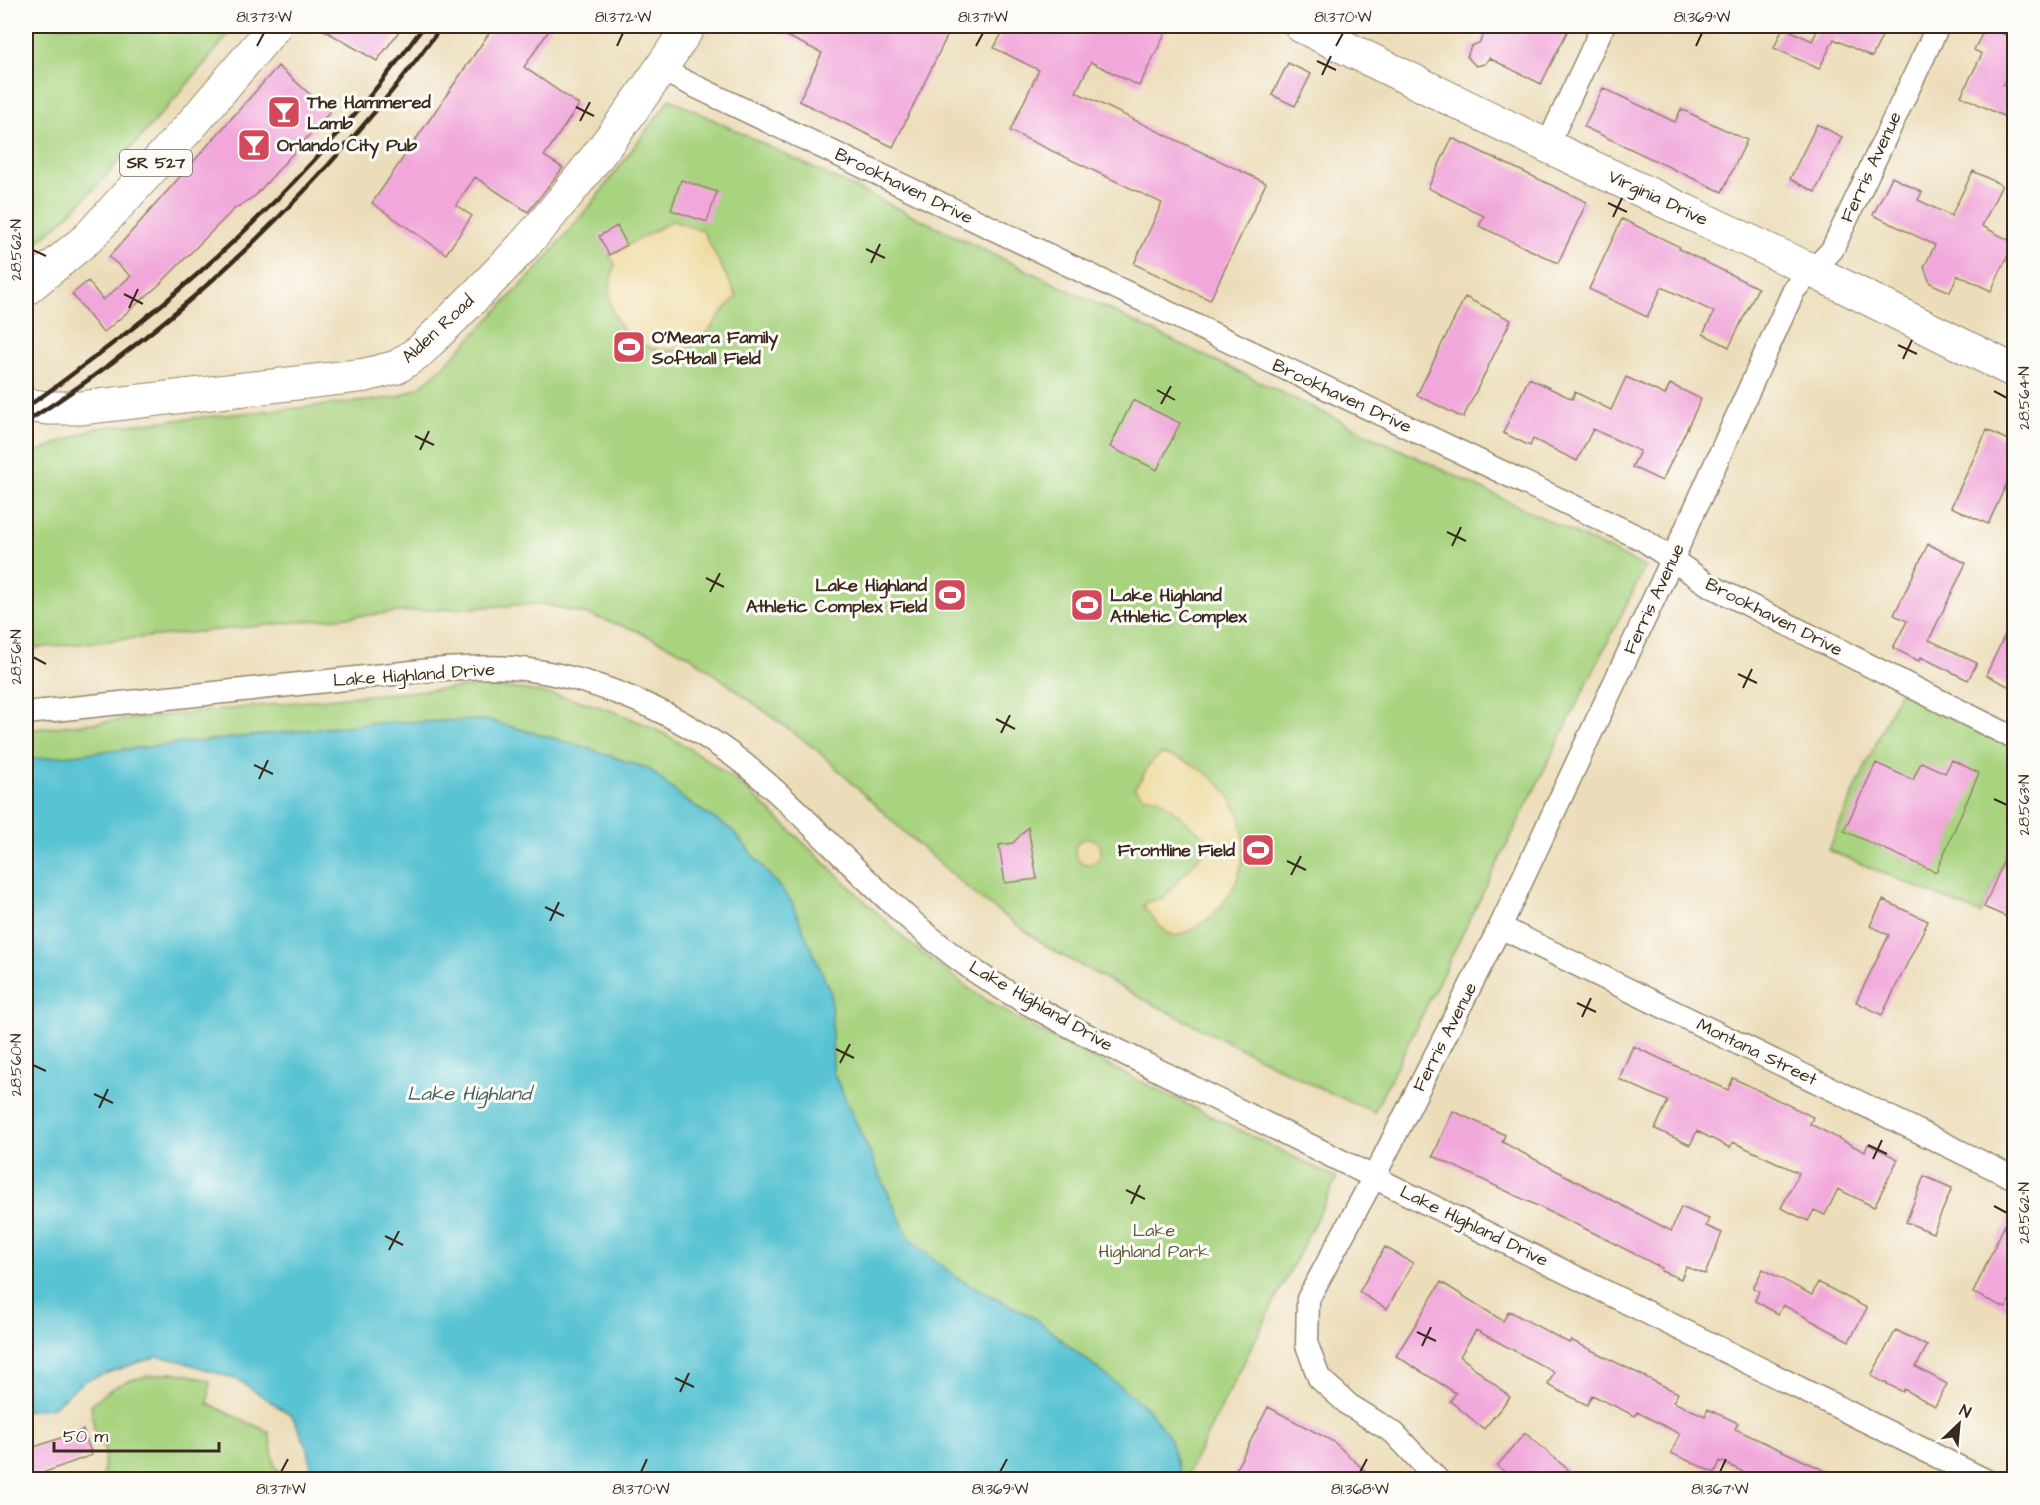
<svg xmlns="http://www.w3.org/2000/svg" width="2040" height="1505" viewBox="0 0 2040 1505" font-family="'Architects Daughter',sans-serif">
<rect width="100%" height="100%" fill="#fdfcf7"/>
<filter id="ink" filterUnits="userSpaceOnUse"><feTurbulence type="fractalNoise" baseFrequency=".0167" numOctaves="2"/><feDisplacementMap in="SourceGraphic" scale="12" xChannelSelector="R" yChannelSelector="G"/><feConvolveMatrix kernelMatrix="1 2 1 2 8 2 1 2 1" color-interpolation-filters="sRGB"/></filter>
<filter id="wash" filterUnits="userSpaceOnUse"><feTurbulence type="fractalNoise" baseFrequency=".008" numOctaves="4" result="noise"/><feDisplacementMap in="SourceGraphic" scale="24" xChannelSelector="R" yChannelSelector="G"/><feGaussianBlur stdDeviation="1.35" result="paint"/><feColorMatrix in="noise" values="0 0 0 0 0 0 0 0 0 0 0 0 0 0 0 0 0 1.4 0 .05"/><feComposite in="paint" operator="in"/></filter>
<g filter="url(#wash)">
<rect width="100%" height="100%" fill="#ecddba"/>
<path fill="#a8d37f" stroke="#727e4e" stroke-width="1.5" d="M32,26H235C202,68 167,108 131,148C98,184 66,222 26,250V32Z
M670,99L1645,567L1374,1112L1315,1086L1141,998L1052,950L978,897L903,831L818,751L690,656L635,630L589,615L543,604H534L399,612L26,649V456L96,428L367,401L398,397L419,387L440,370L538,268L593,202Z
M482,686C590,692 668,725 751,793L909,943L978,995L1042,1033L1337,1178L1185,1479H1182L1175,1462L1034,1318L957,1278L909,1239L833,1072L831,994L732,830L685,800L649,769L574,744L487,720L374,723L26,760V730L346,697Z
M1899,692L2014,749V836L1981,914L1828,850Z
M172,1373L186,1374L210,1381L208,1404L269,1432L274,1465L285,1479H103L105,1449L94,1428L91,1405C115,1381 138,1376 172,1373Z"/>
<path fill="#eeda9e" stroke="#94825e" stroke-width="1.5" d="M672,221L703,231L737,297C718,311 712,336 689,346C653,360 616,338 610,300C608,288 612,276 615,264L609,255Z
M1162,754C1192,760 1221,778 1235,806C1260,857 1229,921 1175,936C1158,930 1154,917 1143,906L1149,901L1163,898L1205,850L1208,844L1206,838L1157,797H1145L1134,788C1147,775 1144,764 1162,754Z
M1075 851a13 13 0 1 1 26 0a13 13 0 1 1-26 0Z"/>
<path fill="#58c3d3" stroke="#4a7678" stroke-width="1.5" d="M487,720L574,744L649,769L685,800L732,830L791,901L831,994L833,1072L909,1239L957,1278L1034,1318L1147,1408L1168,1435L1182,1479H313L308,1449L292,1416L238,1380L177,1360L157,1357L137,1363L84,1381L53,1407L26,1411V760L374,723Z"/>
<g id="blocks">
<path fill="#f1a7da" d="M317,26H403L377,61Z
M494,26H552L524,67L579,105L544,156L563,168L528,212L475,177L456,205L472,216L446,254L372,203Z
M766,26H952L893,147L799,101L822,53Z
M1006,26H1169L1139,86L1091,62L1076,92L1266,183L1210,300L1134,264L1162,203L1010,131L1039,70L994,48Z
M1488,26H1570L1541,84L1489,58L1485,64L1476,66L1467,57L1471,46L1479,43Z
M1807,26H1887L1872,57L1834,39L1819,69L1774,48L1783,27L1812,41L1817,31Z
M1986,26L2014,39V59L2003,84L2014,89V93L2003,116L1961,96L1982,54L1974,50Z
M1288,63L1311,74L1295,106L1272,95Z
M278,66L330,112L255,196L234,209L159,285L103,333L72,294L88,281L103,300L131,276L109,257Z
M1603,88L1675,122L1681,109L1747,140L1722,192L1584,127Z
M1817,124L1842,137L1815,192L1790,179Z
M1452,138L1587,202L1558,263L1479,226L1484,216L1428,188Z
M1973,171L2002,185L1982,226L2014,243L1991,291L1958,275L1950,292L1930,283L1924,267L1935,245L1873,215L1892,177L1922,192L1918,200L1951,216Z
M681,180L717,192L707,222L671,210Z
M1622,219L1680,247L1679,249L1758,288L1729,347L1703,334L1714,312L1662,287L1647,317L1589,289Z
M617,226L627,245L609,255L599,236Z
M1465,297L1511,320L1463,418L1417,395Z
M1626,377L1665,395L1670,384L1701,399L1662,481L1632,467L1640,451L1593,429L1577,461L1533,439L1530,446L1503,433L1529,378L1572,399L1575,392L1611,410Z
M1133,400L1180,423L1157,470L1110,447Z
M1987,430L2014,443V468L1988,524L1951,507Z
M1928,544L1966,563L1929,640L1977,663L1968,680L1921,657L1919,661L1893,648L1907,621L1894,615Z
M2014,616V689L1986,675Z
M1952,760L1979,773L1936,872L1844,831L1876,763L1913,780L1921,762L1945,773Z
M1028,827L1037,879L1005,883L999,845L1013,843Z
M2014,837V920L1984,907Z
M1883,900L1928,921L1882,1015L1856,1002L1889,935L1870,926Z
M1633,1046L1728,1090L1733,1078L1813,1117L1810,1124L1865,1152L1868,1144L1898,1159L1874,1207L1838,1189L1825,1215L1814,1210L1808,1221L1781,1208L1799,1173L1733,1142L1730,1148L1697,1131L1690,1145L1655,1129L1668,1101L1619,1079Z
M1453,1111L1505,1135L1502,1142L1671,1231L1681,1207L1709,1219L1706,1226L1722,1233L1705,1274L1686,1267L1681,1279L1661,1271L1662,1268L1592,1232L1433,1156Z
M1924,1176L1952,1188L1933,1233L1906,1222Z
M2014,1205V1290L2006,1308L1973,1293Z
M1385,1247L1413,1263L1387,1309L1359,1292Z
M1763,1269L1812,1295L1818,1282L1867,1308L1849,1341L1783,1305L1778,1314L1755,1301L1759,1291L1753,1288Z
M1441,1282L1503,1321L1509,1311L1569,1343L1571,1340L1678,1393L1673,1402L1705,1416L1708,1409L1738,1423L1735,1429L1843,1479H1759L1720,1461L1715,1473L1671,1453L1680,1434L1637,1412L1635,1416L1592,1395L1587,1405L1548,1385L1554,1372L1476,1330L1460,1356L1510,1397L1484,1429L1450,1401L1456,1393L1396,1356Z
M1896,1330L1927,1346L1916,1367L1947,1384L1935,1406L1904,1389L1903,1392L1871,1376Z
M1268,1407L1334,1442L1374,1479H1231Z
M83,1430L92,1455L26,1479V1450Z
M1525,1433L1579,1479H1514L1497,1466Z"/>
</g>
</g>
<g filter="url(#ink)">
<use href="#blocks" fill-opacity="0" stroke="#94846c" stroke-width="1.5"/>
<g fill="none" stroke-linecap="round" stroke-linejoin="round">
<defs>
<path id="street" d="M661,70L1642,539L1709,585L2014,738
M1547,146L1603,26
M26,713L431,670C458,668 485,666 513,668C594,675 681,714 744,764C798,807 844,861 896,907C920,929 946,951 973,970C1007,993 1043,1012 1079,1031L1985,1480
M1500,927L2014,1178
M1438,1480L1394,1433L1349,1405L1319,1378L1307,1345L1308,1299L1374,1177L1500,927L1672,560L1794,290L1832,250L1938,26"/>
<path id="secondary" d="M1301,26L1547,146L1811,270L2014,371
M26,405L47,408H81L366,375L397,367L420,351C463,308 507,266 546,220C598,158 646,93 689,26"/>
<path id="primary" d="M26,289L88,238L193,123L275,26"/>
</defs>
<use href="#street" stroke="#94846c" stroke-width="25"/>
<use href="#secondary" stroke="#94846c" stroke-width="35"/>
<use href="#primary" stroke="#94846c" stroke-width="35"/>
<use href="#street" stroke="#fff" stroke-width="22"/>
<use href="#secondary" stroke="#fff" stroke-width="33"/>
<use href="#primary" stroke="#fff" stroke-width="33"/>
<path stroke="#3b2a1e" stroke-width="4.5" d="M26,407C50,392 72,374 95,357C220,264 333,151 424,26
M26,422C188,319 329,180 442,26"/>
</g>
</g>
<path fill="none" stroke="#3b2a1e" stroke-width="2" d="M257,46L264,33M617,46L623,33M976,46L983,33M1336,46L1343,33M1696,46L1702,33M1317,61L1336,70M1322,75L1331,56M576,107L594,116M580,121L590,102M1608,203L1627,212M1613,217L1622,198M866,249L885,258M33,250L46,256M871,263L880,244M124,294L143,304M129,308L138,289M1898,345L1917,354M1903,359L1912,340M1157,390L1175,400M1994,391L2007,398M1161,404L1171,386M415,436L434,445M420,450L429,431M1447,532L1466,541M1452,546L1461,527M706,578L724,587M710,592L720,573M33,657L46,664M1738,674L1757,683M1743,688L1752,669M996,719L1015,729M1001,733L1010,715M254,765L273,774M259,779L268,760M1994,799L2007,805M1287,861L1306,870M1291,875L1301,856M545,907L564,916M550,921L559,902M1577,1003L1596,1012M1582,1017L1591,998M836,1049L854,1058M840,1063L850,1044M33,1065L46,1071M94,1094L113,1103M99,1108L108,1089M1868,1145L1887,1154M1873,1159L1882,1140M1126,1190L1145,1199M1131,1204L1140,1185M1994,1206L2007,1213M385,1236L403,1245M389,1250L399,1231M1417,1332L1436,1341M1422,1346L1431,1327M675,1378L694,1387M680,1392L689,1373M281,1472L288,1459M641,1472L647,1459M1000,1472L1007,1459M1360,1472L1367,1459M1720,1472L1726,1459"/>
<defs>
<symbol id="bar-square" viewBox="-11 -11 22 22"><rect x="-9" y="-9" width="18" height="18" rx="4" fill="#d1495b" stroke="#fdfcf7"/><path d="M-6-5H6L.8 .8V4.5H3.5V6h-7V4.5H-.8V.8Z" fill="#fff"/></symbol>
<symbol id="stadium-square" viewBox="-11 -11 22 22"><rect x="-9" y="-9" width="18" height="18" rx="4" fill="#d1495b" stroke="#fdfcf7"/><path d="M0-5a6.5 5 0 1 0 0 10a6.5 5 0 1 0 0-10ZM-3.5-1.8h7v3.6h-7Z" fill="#fff"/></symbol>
</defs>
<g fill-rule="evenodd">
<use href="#bar-square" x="265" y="93" width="38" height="38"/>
<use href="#bar-square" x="235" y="126" width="38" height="38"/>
<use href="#stadium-square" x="610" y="328" width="38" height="38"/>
<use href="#stadium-square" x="931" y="576" width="38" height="38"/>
<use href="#stadium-square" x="1068" y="586" width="38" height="38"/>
<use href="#stadium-square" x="1239" y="831" width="38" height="38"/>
</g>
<g text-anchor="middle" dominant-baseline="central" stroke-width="6" stroke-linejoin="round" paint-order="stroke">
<rect fill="#fdfcf7" stroke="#75695f" stroke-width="1.5" x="120" y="150" width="72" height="26" rx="4.5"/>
<g font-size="16" font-weight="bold" fill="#3b2a1e">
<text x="156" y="163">SR 527</text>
</g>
<g font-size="18" font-weight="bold" fill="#3b2a1e" stroke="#fdfcf7" text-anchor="start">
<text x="307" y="102">The Hammered<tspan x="307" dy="21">Lamb</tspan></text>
<text x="277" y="145">Orlando City Pub</text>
<text x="652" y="337">O’Meara Family<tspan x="652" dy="21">Softball Field</tspan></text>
<text x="927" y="585" text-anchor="end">Lake Highland<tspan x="927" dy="21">Athletic Complex Field</tspan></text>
<text x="1110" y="595">Lake Highland<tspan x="1110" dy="21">Athletic Complex</tspan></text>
<text x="1235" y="850" text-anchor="end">Frontline Field</text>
</g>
<g font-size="18" fill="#3b2a1e" stroke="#fdfcf7">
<text transform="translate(1871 167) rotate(-65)">Ferris Avenue</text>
<text transform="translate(904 186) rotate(26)">Brookhaven Drive</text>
<text transform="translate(1658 198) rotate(25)">Virginia Drive</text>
<text transform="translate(438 329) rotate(-43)">Alden Road</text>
<text transform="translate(1342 396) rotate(25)">Brookhaven Drive</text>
<text transform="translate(1654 599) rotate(-65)">Ferris Avenue</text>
<text transform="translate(1774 617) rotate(27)">Brookhaven Drive</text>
<text transform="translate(414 675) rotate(-4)">Lake Highland Drive</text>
<text transform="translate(1041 1006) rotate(30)">Lake Highland Drive</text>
<text transform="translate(1445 1037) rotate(-63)">Ferris Avenue</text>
<text transform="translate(1757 1052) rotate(26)">Montana Street</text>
<text transform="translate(1474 1226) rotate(26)">Lake Highland Drive</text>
</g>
<g font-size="18" fill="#5c5d3b" stroke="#fdfcf7">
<text x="1154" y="1230">Lake<tspan x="1154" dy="21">Highland Park</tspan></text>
</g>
<g font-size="20" font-style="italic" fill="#45605d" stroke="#fdfcf7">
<text x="469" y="1094">Lake Highland</text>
</g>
</g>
<rect width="2040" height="1505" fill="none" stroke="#fdfcf7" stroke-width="66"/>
<g transform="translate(1959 1424) rotate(26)" stroke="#fdfcf7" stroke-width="4.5" paint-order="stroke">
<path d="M0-4.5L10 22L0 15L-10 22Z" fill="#3b2a1e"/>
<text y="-9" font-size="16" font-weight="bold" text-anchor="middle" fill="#3b2a1e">N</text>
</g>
<path d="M54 1442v9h165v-9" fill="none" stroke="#3b2a1e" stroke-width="3"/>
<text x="63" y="1442" font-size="18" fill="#3b2a1e" stroke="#fdfcf7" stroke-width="4.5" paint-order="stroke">50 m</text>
<rect x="33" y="33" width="1974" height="1439" fill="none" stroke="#3b2a1e" stroke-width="2"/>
<g font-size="15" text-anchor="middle" fill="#3b2a1e">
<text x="264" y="22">81.373°W</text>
<text x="623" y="22">81.372°W</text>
<text x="983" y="22">81.371°W</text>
<text x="1343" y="22">81.370°W</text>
<text x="1702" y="22">81.369°W</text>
<text transform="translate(16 250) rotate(-90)" y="5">28.562°N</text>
<text transform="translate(2024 398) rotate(-90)" y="5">28.564°N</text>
<text transform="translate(16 657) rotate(-90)" y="5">28.561°N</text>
<text transform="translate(2024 805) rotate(-90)" y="5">28.563°N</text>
<text transform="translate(16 1065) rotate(-90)" y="5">28.560°N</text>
<text transform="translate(2024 1213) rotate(-90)" y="5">28.562°N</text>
<text x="281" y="1494">81.371°W</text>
<text x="641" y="1494">81.370°W</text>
<text x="1000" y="1494">81.369°W</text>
<text x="1360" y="1494">81.368°W</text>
<text x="1720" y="1494">81.367°W</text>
</g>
</svg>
